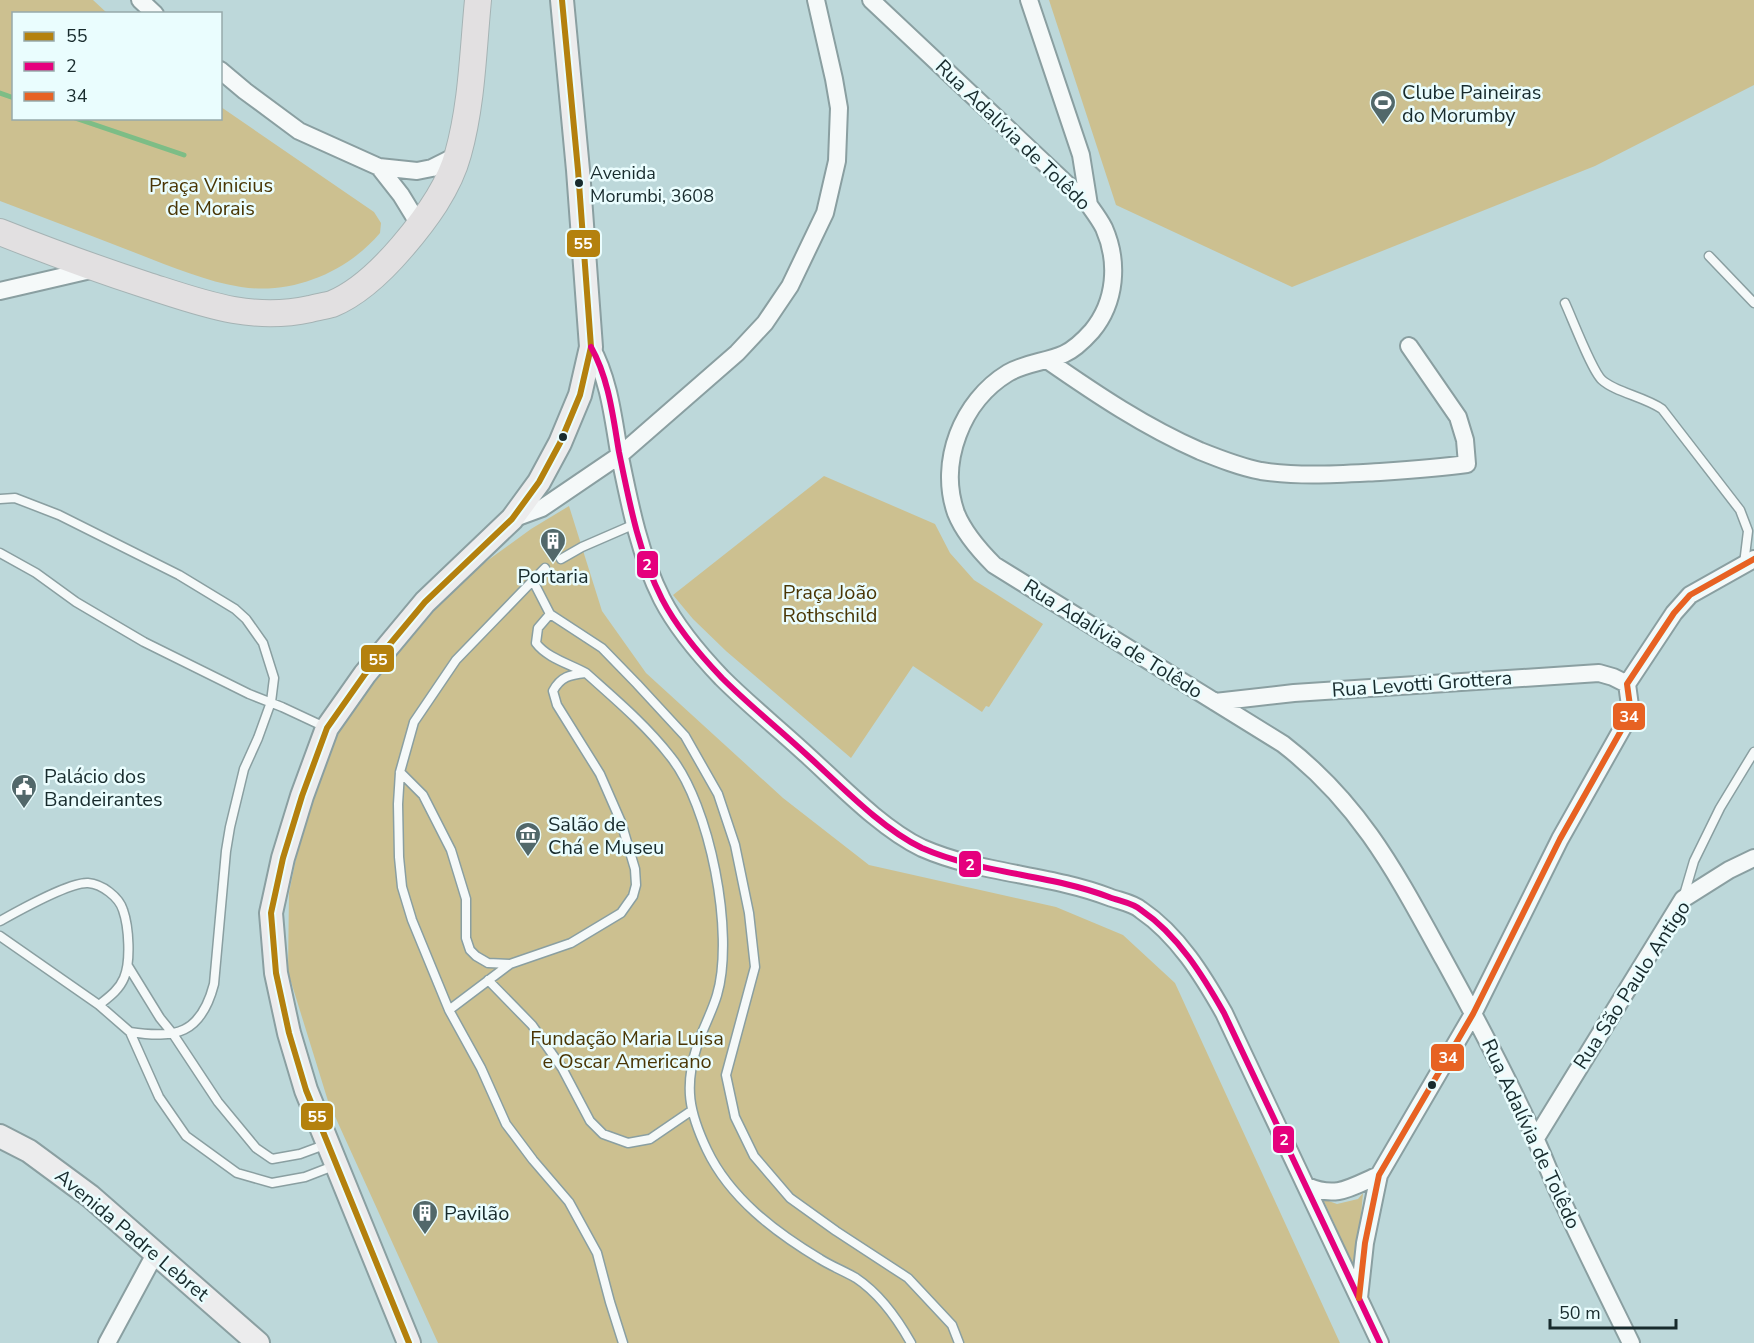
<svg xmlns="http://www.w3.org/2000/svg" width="1754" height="1343" viewBox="0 0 1754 1343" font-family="'Nunito Sans',sans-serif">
<rect width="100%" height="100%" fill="#bdd8da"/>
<path fill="#ccc090" d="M0,0H93L107,13L14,14V118H220L221,107L374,212L381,223L380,233C347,272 293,295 241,287C203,281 165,264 128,250C86,234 43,217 0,201Z
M1049,0H1754V85L1595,166L1292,287L1116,205Z
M824,476L935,524L950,553L974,580L1043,624L989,707L986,706L982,712L913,666L851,758L726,651L693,619L673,595Z
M569,506L602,611L646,673L783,798L869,865L1056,907L1123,935L1175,983L1340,1343H438L328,1101L288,972L289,893L311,785L350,699L413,627L473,571L531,529Z
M1363,1193L1356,1271L1323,1199L1337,1204L1358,1199Z"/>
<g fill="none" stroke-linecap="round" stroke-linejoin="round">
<path stroke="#7dbd86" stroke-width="5" d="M0,93L14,98
M75,118L184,155"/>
<defs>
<path id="lane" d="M1709,256L1754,303
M1565,303C1572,318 1592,371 1602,380C1615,392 1645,397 1662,409L1740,510L1748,531L1744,564
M0,499L15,498L59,515L179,575L235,609L246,619L263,643L274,678L271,702L258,738L244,769L230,827L226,851L214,984C201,1034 176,1039 130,1032
M0,553L36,573L76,602L144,642L249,694L282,707L327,728
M561,559L582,547L635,524
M545,568L456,660L414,722L400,772L398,804L399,857L402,887L412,920L449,1010L481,1068L506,1124L533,1160L569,1202L597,1253L610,1302L623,1343
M532,579L550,614
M586,673C570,664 547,658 536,643L538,628L550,614L602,648L637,684L685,736L718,794L735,845L749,913L755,967L726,1075L735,1117L754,1156L790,1198L836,1231L908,1278L952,1325L959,1343
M400,772L423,795L451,850L466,899V938L470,950L476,956L488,963L510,964L571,943L621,913L633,896L636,885L635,869L621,822L600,774L557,705L553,691C561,676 570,675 586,673C615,699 646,725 670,756C710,805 735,934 717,995C712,1012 703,1028 697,1046C684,1087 689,1112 707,1150C730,1198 775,1232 820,1259C831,1266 844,1271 856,1278C880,1294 897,1318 911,1343
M1684,895L1694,861L1720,808L1754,752
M0,921C18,911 69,882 88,883C102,884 119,897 123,910C129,927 131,962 124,978C119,990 109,997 99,1005
M0,936L99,1005L130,1032L159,1097L186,1136L237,1173L272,1183L305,1177L336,1165
M128,966L160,1018L173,1034L218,1102L256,1148L272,1159L300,1154L327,1144
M488,980L532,1025L562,1068L590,1121L603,1134L628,1143L650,1139L691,1111
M449,1010L510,964"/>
<path id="street" d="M140,0L155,14
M871,0L1089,205C1094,212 1100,220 1104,228C1119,262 1116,302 1092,331C1084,340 1075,349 1064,354C1046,362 1025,363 1008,373C962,401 938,462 956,513C964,533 979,550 994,565L1283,744C1362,805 1397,875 1444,960C1476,1018 1507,1077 1535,1138C1544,1157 1551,1177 1560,1196C1583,1246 1607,1294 1631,1343
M1029,0L1081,155L1089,205
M220,70L245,91L299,131L379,167L417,171L432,168L458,155
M379,167L401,195L420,226
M0,291L95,269
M591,347C609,379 613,417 619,452C629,501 639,554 662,599C677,628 700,655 722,678C749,705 779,729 807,755C840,785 882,829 922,848C981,874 1049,874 1109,897C1119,901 1133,903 1141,910C1178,935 1203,976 1224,1013L1380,1343
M1047,360C1096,394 1145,427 1200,451C1220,459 1240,467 1261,471C1300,477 1340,474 1380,472C1409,470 1438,468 1467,464L1465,440L1458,417L1409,346
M512,519L542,508L620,455L737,353L765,323L790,286L825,213L837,161L839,108L834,79L816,0
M1215,702L1294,693L1599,673L1613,677L1627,684
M1536,1138L1683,899L1729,870L1754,858
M1307,1186C1337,1199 1351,1187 1379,1175
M1359,1298L1365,1243L1379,1175L1473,1014L1560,839L1631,713L1627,684L1674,613L1690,595L1754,559
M107,1343L155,1254"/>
<path id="secondary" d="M0,1136L29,1151L90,1196L258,1343
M409,1343L306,1090L289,1033L276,973L271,913L283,858L302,796L327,728L365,674L425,602L512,519L539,482L560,443L580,395L591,347L578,170L562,0"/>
<path id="primary" d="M0,232C48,251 97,269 146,285C202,303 250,322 310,309C317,307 325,306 332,304C359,293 384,268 402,247C425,220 449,188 458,154C472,104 473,51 478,0"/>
</defs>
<use href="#lane" stroke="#8a9fa1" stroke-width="11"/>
<use href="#street" stroke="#8a9fa1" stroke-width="20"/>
<use href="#secondary" stroke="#8a9fa1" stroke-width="26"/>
<use href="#primary" stroke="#a5b3b4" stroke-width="28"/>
<use href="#lane" stroke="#f5f9f9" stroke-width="8"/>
<use href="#street" stroke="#f5f9f9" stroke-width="16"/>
<use href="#secondary" stroke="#ececed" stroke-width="22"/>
<use href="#primary" stroke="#e2e0e1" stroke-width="26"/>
<defs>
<path id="bus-1" d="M409,1343L306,1090L289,1033L276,973L271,913L283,858L302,796L327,728L365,674L425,602L512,519L539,482L560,443L580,395L591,347L578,170L562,0"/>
<path id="bus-2" d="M591,347C609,379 613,417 619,452C629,501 639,554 662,599C677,628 700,655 722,678C749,705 779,729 807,755C840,785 882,829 922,848C981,874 1049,874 1109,897C1119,901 1133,903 1141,910C1178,935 1203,976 1224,1013L1380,1343"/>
<path id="bus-3" d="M1359,1298L1365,1243L1379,1175L1473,1014L1560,839L1631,713L1627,684L1674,613L1690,595L1754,559"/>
</defs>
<use href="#bus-1" stroke="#eafdfe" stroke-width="10"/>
<use href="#bus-2" stroke="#eafdfe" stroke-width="10"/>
<use href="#bus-3" stroke="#eafdfe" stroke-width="10"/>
<use href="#bus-1" stroke="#b4810e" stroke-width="6"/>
<use href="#bus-2" stroke="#e5007d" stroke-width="6"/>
<use href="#bus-3" stroke="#e76223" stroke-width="6"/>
</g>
<defs>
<symbol id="stadium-pin" viewBox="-11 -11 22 30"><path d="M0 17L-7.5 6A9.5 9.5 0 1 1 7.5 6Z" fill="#52686a" stroke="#eafdfe"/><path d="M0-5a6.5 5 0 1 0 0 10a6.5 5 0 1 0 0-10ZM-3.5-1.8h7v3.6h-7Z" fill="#fff"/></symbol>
<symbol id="building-pin" viewBox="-11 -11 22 30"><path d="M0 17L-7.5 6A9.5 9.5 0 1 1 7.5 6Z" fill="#52686a" stroke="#eafdfe"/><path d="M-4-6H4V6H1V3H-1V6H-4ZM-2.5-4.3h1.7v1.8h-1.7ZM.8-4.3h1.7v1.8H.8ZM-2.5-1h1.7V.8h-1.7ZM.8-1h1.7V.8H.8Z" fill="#fff"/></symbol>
<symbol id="civic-pin" viewBox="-11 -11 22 30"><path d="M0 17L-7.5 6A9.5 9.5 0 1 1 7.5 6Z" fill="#52686a" stroke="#eafdfe"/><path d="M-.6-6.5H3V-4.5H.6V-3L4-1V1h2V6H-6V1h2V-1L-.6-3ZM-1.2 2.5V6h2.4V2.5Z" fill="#fff"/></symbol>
<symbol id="museum-pin" viewBox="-11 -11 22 30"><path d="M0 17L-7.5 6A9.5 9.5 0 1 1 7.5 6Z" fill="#52686a" stroke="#eafdfe"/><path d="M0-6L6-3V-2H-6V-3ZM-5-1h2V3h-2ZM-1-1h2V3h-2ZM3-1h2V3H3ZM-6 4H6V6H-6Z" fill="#fff"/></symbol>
</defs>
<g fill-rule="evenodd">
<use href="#stadium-pin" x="1368" y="88" width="30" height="40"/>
<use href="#building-pin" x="538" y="526" width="30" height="40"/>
<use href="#civic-pin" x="9" y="772" width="30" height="40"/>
<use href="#museum-pin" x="513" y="820" width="30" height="40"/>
<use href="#building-pin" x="410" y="1198" width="30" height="40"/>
</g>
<g fill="#182b2d" stroke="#eafdfe" stroke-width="2">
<circle cx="579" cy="183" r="5"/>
<circle cx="563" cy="437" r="5"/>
<circle cx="1432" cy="1085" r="5"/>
</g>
<g text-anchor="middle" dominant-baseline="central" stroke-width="5" stroke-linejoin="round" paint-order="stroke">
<g font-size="18" fill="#182b2d" stroke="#eafdfe" text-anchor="start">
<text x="590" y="173">Avenida<tspan x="590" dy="23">Morumbi, 3608</tspan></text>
</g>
<g font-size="20" fill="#182b2d" stroke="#eafdfe" text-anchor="start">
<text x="1402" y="92">Clube Paineiras<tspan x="1402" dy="23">do Morumby</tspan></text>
<text x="553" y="576" text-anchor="middle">Portaria</text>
<text x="44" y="776">Palácio dos<tspan x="44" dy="23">Bandeirantes</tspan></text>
<text x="548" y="824">Salão de<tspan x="548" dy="23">Chá e Museu</tspan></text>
<text x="444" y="1213">Pavilão</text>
</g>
<g font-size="20" fill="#182b2d" stroke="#eafdfe">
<text transform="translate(1013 135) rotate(44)">Rua Adalívia de Tolêdo</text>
<text transform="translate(1113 639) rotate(32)">Rua Adalívia de Tolêdo</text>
<text transform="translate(1422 684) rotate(-4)">Rua Levotti Grottera</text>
<text transform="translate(1632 985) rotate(-57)">Rua São Paulo Antigo</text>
<text transform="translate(1531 1134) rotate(65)">Rua Adalívia de Tolêdo</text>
<text transform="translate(132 1235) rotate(40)">Avenida Padre Lebret</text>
</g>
<g font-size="20" fill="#4a3605" stroke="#eafdfe">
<text x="211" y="185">Praça Vinicius<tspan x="211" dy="23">de Morais</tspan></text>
<text x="830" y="592">Praça João<tspan x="830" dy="23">Rothschild</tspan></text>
<text x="627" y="1038">Fundação Maria Luisa<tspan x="627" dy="23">e Oscar Americano</tspan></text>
</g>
</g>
<g stroke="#eafdfe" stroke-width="2">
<rect x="566" y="229" width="35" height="29" rx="6" fill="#b4810e"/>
<rect x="636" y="550" width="23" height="29" rx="6" fill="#e5007d"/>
<rect x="360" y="644" width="35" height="29" rx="6" fill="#b4810e"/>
<rect x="1612" y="702" width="34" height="29" rx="6" fill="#e76223"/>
<rect x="958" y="850" width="24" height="28" rx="6" fill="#e5007d"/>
<rect x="1430" y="1043" width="35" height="29" rx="6" fill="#e76223"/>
<rect x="300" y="1102" width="34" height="29" rx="6" fill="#b4810e"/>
<rect x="1272" y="1125" width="23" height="29" rx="6" fill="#e5007d"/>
</g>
<g font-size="16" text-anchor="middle" font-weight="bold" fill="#fff">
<text x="583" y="249">55</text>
<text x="647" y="570">2</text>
<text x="378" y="665">55</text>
<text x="1629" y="722">34</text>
<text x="970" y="870">2</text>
<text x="1448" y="1063">34</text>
<text x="317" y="1122">55</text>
<text x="1284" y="1145">2</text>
</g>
<rect x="12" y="12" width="210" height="108" fill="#eafdfe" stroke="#96a9aa" stroke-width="1.5"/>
<rect x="24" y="32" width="30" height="9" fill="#b4810e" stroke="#96a9aa" stroke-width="1.5"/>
<text x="66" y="42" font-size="18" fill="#182b2d">55</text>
<rect x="24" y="62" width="30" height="9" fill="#e5007d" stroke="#96a9aa" stroke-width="1.5"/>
<text x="66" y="72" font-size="18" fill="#182b2d">2</text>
<rect x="24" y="92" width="30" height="9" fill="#e76223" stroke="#96a9aa" stroke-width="1.5"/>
<text x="66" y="102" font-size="18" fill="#182b2d">34</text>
<path d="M1550 1319v9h126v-9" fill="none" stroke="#182b2d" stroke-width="3"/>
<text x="1559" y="1319" font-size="18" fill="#182b2d" stroke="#eafdfe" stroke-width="4.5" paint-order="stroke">50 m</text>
</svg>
